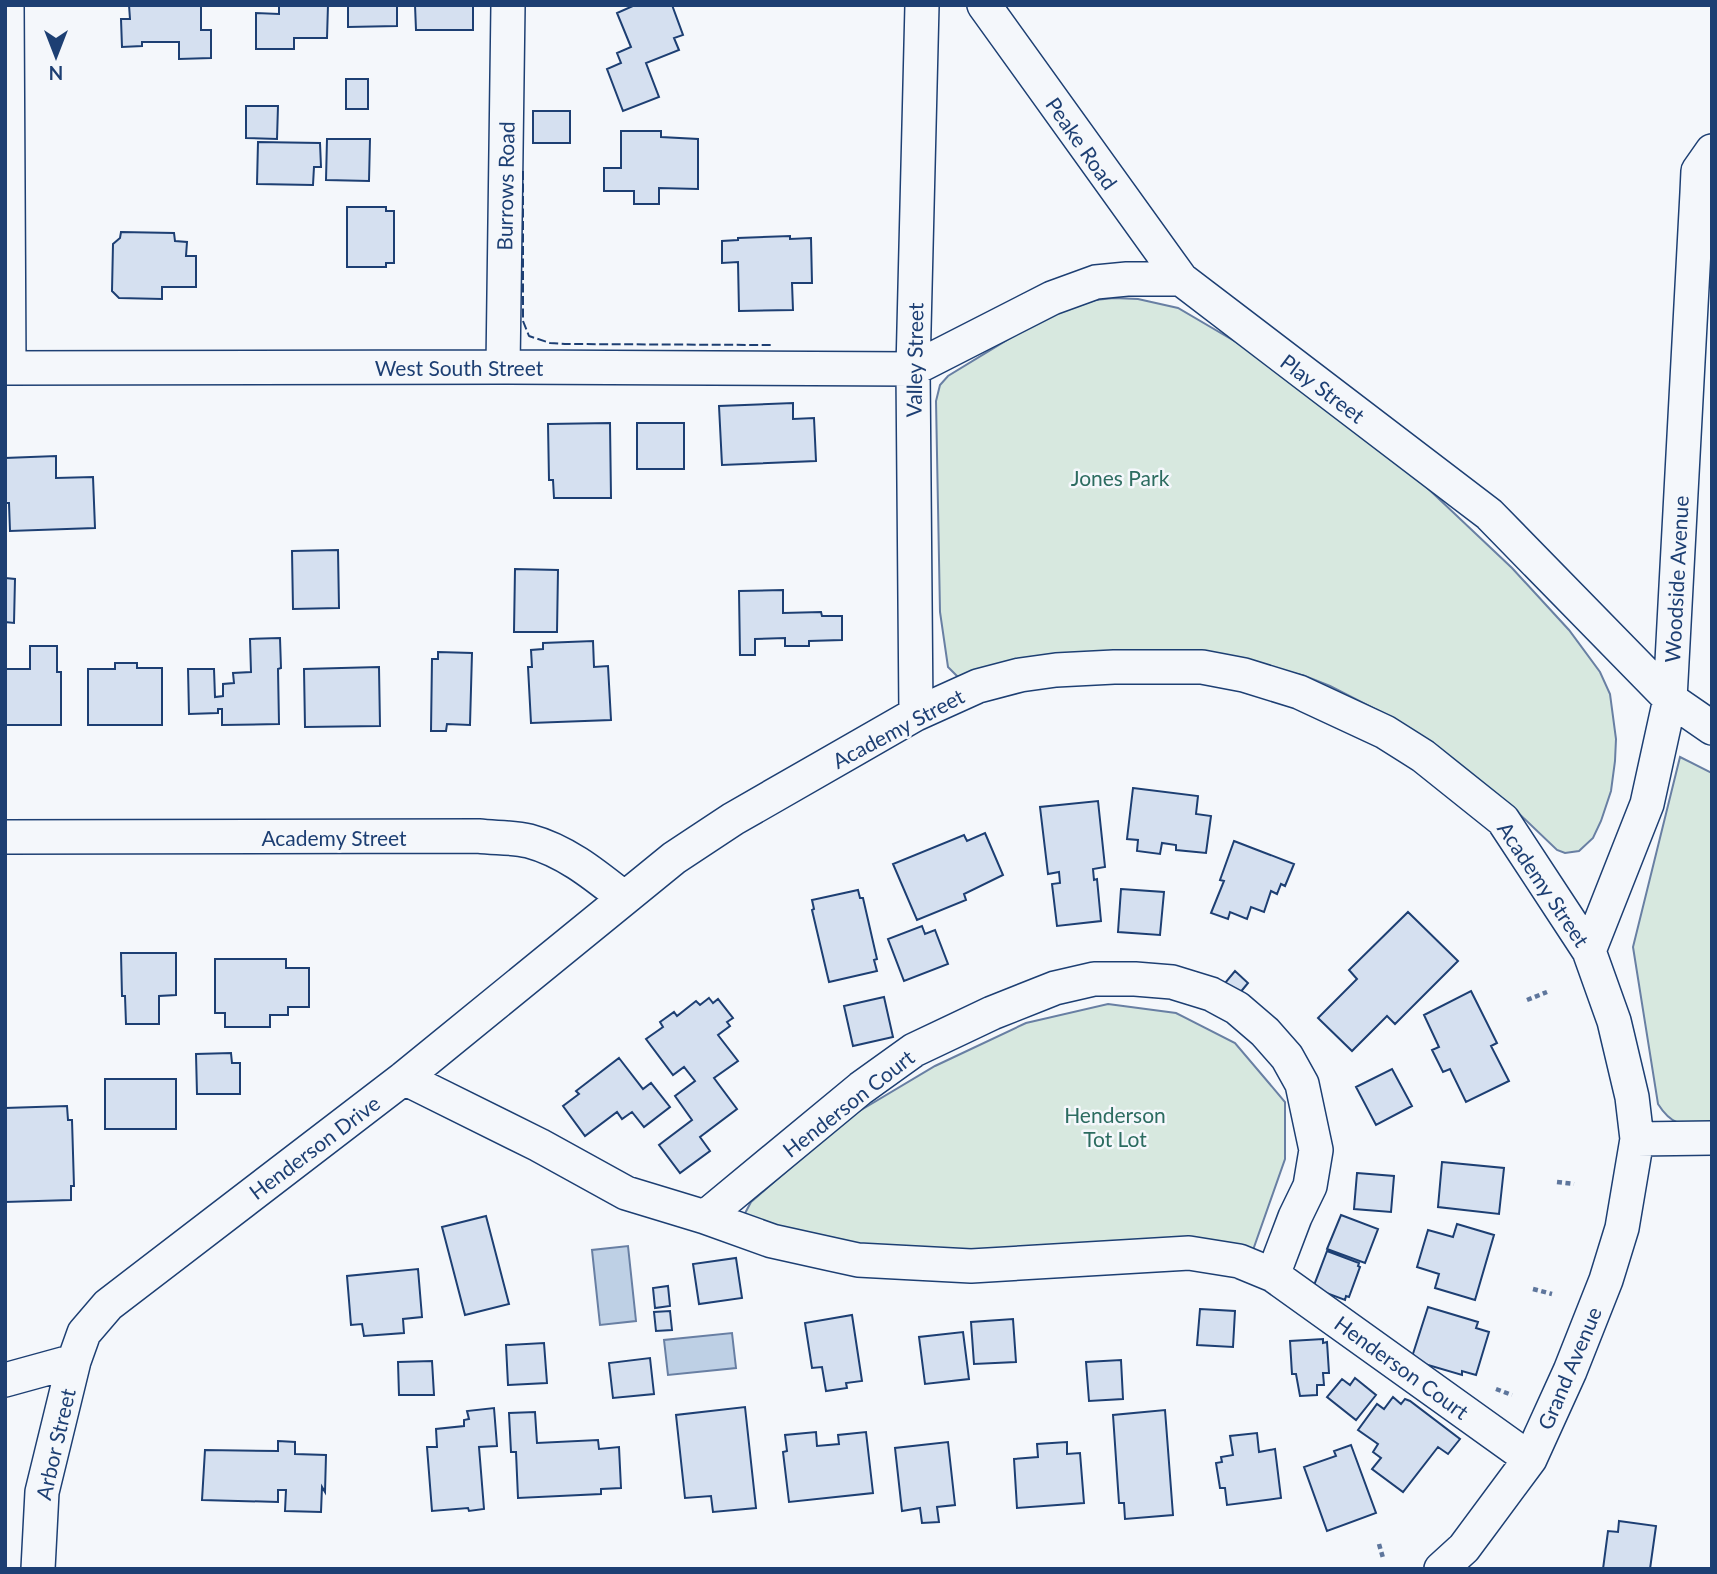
<svg xmlns="http://www.w3.org/2000/svg" width="1717" height="1574" viewBox="0 0 1717 1574" font-family="Lato,sans-serif">
<rect width="100%" height="100%" fill="#f4f7fb"/>
<path fill="#d7e8df" stroke="#687fa3" stroke-width="2" d="M1114,298L1138,299L1178,308L1248,349L1420,481L1512,568L1569,630L1600,672L1610,694L1616,739L1615,761L1611,791L1601,821L1593,838L1579,851L1565,853L1557,850L1510,805L1387,715L1330,686L1305,676L1236,659L962,677L957,676L948,667L940,612L936,401L940,385L948,376L1043,318L1095,300Z
M1680,757L1712,773V1125C1685,1125 1673,1128 1658,1104L1633,947Z
M1108,1004L1176,1013L1235,1043L1285,1102V1159L1253,1250L954,1259L846,1252L742,1219L751,1202L846,1119L935,1066L1026,1023Z"/>
<path fill="#bed0e5" stroke="#687fa3" stroke-width="2" d="M628,1246L636,1321L600,1325L592,1250Z
M732,1333L736,1368L668,1375L664,1340Z"/>
<path fill="#d5e0f0" stroke="#1d3f73" stroke-width="2" d="M129,5H201V30H211V58L179,59V42H142V46L122,47L121,19H130Z
M279,5H328L327,38H294V49H256V13L279,14Z
M348,5H397V26L348,27Z
M415,5H473V30H416Z
M635,5H672L683,35L674,38L679,50L646,63L659,97L623,111L607,69L621,63L617,53L631,47L617,13Z
M346,79H368V109H346Z
M246,106H278L277,139L246,138Z
M533,111H570V143H533Z
M621,131H661V137L698,139V189L659,188V204H634V191H604V168H621Z
M327,139H370L369,181L326,180Z
M258,142L320,143L321,167H314L313,185L257,184Z
M347,207H386V211H394V263H386V267H347Z
M121,232L174,233L175,241L187,242L186,256H196V287H162V299L119,298L112,291L113,244L120,238Z
M790,236V239L811,238L812,283H792L793,310L739,311L738,262L722,263V241L738,240V238Z
M793,403V419L814,418L816,461L722,465L719,406Z
M610,423L611,498H554L553,480H549L548,424Z
M637,423H684V469H637Z
M56,456V478L93,477L95,528L10,531L9,503H5V458Z
M338,550L339,608L293,609L292,551Z
M515,569L558,570L557,632H514Z
M5,578L15,579L14,623L5,622Z
M783,590V613L821,612L822,616H842V640L809,641V646H785V638L755,639V655H740L739,591Z
M280,638L281,668L278,669L279,724L222,725V709H218V713L189,714L188,669H214L215,697L223,696V684L234,683L233,673L251,672L250,639Z
M593,641L594,667L608,666L611,720L531,723L528,667H532L531,650L543,649V643Z
M30,646H57V672H61V725H5V669H30Z
M438,652L472,653L470,725L447,724L446,731H431L432,659H438Z
M115,663H137V668H162V725H88V669H115Z
M379,667L380,726L305,727L304,669Z
M1133,788L1198,796L1196,814L1211,816L1206,853L1176,850V845L1162,843L1160,854L1137,851L1138,840L1127,839Z
M1098,801L1105,867L1093,869L1094,880L1097,879L1101,921L1057,926L1052,884L1060,883L1059,872L1048,874L1040,807Z
M985,833L1003,875L964,894L966,900L917,920L893,864L964,835L967,841Z
M1234,841L1294,864L1285,886L1281,884L1277,894L1271,891L1264,912L1251,907L1247,919L1230,912L1228,919L1211,913L1224,881L1220,880Z
M1121,889L1164,892L1160,935L1118,932Z
M858,890L860,898H863L877,959L874,960L877,971L829,982L812,910L814,909L812,900Z
M1408,912L1458,961L1395,1024L1387,1016L1352,1051L1318,1018L1357,979L1349,970Z
M922,926L925,934L935,930L948,964L904,981L888,939Z
M121,953H176V995L159,996V1024H126L125,996H122Z
M215,959H286V968H309V1007H288V1015H270V1027H225V1013H215Z
M1235,971L1248,983L1239,994L1225,983Z
M1471,991L1497,1043L1491,1046L1509,1081L1466,1102L1450,1069L1443,1072L1432,1050L1439,1047L1424,1015Z
M884,997L893,1037L853,1046L844,1006Z
M709,998L713,1003L718,999L733,1018L727,1022L730,1026L718,1035L738,1061L714,1078L737,1109L700,1137L710,1151L680,1173L659,1145L692,1120L675,1096L695,1081L684,1067L673,1075L646,1039L663,1027L660,1022L674,1012L677,1016L696,1001L700,1005Z
M231,1053L232,1063H240V1094H197L196,1054Z
M619,1058L643,1089L651,1083L670,1107L644,1127L632,1112L622,1119L617,1112L585,1136L563,1106L579,1094L576,1091Z
M1392,1069L1412,1106L1376,1125L1356,1087Z
M105,1079H176V1129H105Z
M67,1106L68,1120H72L74,1186H71V1200L5,1202V1108Z
M1442,1162L1504,1168L1499,1214L1438,1207Z
M1357,1173L1394,1176L1391,1212L1354,1209Z
M1341,1215L1378,1229L1365,1263L1327,1249Z
M486,1216L509,1304L465,1315L442,1227Z
M1457,1224L1494,1235L1475,1300L1435,1288L1439,1274L1417,1267L1428,1230L1453,1237Z
M1327,1251L1359,1263L1358,1266L1360,1267L1349,1297L1346,1296L1345,1300L1313,1288Z
M736,1258L742,1298L699,1304L693,1264Z
M418,1269L422,1317L403,1319L404,1333L364,1336L362,1324L351,1325L347,1276Z
M668,1286L670,1306L655,1308L653,1288Z
M1428,1307L1478,1322L1476,1328L1489,1332L1476,1375L1462,1371V1375L1411,1360Z
M1200,1309L1235,1311L1233,1347L1197,1345Z
M670,1311L672,1330L656,1331L654,1312Z
M852,1315L862,1381L846,1383L847,1388L826,1391L822,1367L812,1368L805,1323Z
M1013,1319L1016,1362L974,1364L971,1322Z
M963,1332L969,1379L925,1384L919,1337Z
M1323,1339V1343L1327,1342L1329,1373H1323L1324,1385H1317V1395L1300,1396L1296,1374H1292L1290,1341Z
M544,1343L547,1383L508,1385L506,1345Z
M650,1358L654,1394L613,1398L609,1363Z
M1121,1360L1123,1399L1089,1401L1086,1362Z
M432,1361L434,1395H399L398,1362Z
M1355,1378L1376,1395L1356,1420L1327,1397L1342,1379L1350,1385Z
M1393,1397L1401,1404L1405,1399L1410,1401L1460,1439L1448,1454L1438,1447L1403,1492L1372,1469L1381,1458L1373,1452L1378,1444L1358,1430L1377,1404L1384,1409Z
M745,1407L756,1508L713,1512L711,1496L685,1498L676,1415Z
M494,1408L497,1446L479,1447L484,1509L469,1511L468,1508L432,1511L427,1447H437L436,1429L464,1426V1420L469,1419L467,1411Z
M1165,1410L1173,1515L1125,1519L1124,1503H1119L1113,1415Z
M535,1412L537,1443L598,1440L599,1449L619,1447L621,1488L601,1489V1494L518,1498L516,1452H511L509,1413Z
M816,1432L817,1446L839,1444L838,1435L866,1432L873,1493L789,1502L783,1452L787,1451L785,1435Z
M1257,1433L1259,1452L1275,1449L1281,1498L1227,1505L1225,1488H1220L1216,1463L1222,1462L1221,1457L1233,1455L1230,1436Z
M278,1441L295,1442V1454L326,1455L325,1492L322,1487L321,1512L285,1511L286,1490H278V1502L202,1500L205,1450L278,1451Z
M948,1442L955,1505L937,1507L939,1522L922,1523L920,1508L902,1511L895,1448Z
M1067,1442V1454L1080,1453L1084,1503L1017,1508L1014,1459L1038,1457L1037,1444Z
M1351,1445L1376,1513L1327,1531L1304,1467L1336,1456L1334,1451Z
M1619,1521L1656,1526L1650,1569H1603L1608,1531L1618,1532Z"/>
<g fill="none" stroke-linecap="round" stroke-linejoin="round">
<defs>
<path id="street" d="M7,5L9,368
M984,5L1181,279
M503,367L508,5
M5,368L503,367L913,369L1052,298L1096,282L1127,279H1181L1489,514L1670,699L1712,728
M916,714L913,369L922,5
M5,837L478,836C495,838 513,837 529,841C566,851 595,875 624,898
M1589,951L1647,804L1670,699L1697,193L1698,171L1712,151
M404,1078L539,1145L626,1193L705,1217L861,1088L914,1050L992,1013L1055,988L1094,979H1135L1172,982L1211,994L1237,1008L1265,1032L1287,1057L1302,1084L1316,1150L1310,1186L1295,1217L1273,1275
M1637,1139L1712,1138
M705,1217L772,1241L858,1260L971,1266L1189,1253L1239,1261L1273,1275L1530,1459
M5,1380L74,1361L84,1333L108,1305L404,1078L674,858L733,819L916,714L978,686L1020,675L1056,670L1114,667H1202L1244,675L1299,692L1385,732L1423,756L1503,820L1589,951L1614,1021L1632,1097L1637,1139L1622,1228L1606,1280L1570,1371L1530,1459L1464,1548L1441,1569
M38,1569L42,1492L74,1361"/>
</defs>
<use href="#street" stroke="#1d3f73" stroke-width="36"/>
<path stroke="#5e769c" stroke-width="4.5" stroke-dasharray="5 3.5" stroke-linecap="butt" d="M1527,1000L1547,992
M1557,1182L1574,1184
M1533,1289L1552,1294
M1496,1389L1512,1395
M1379,1544L1383,1558"/>
<use href="#street" stroke="#f4f7fb" stroke-width="33"/>
<path stroke="#1d3f73" stroke-width="2" stroke-dasharray="9 3.5" stroke-linecap="butt" d="M523,171V321L529,336L550,343L565,344L771,345"/>
</g>
<g text-anchor="middle" dominant-baseline="central" stroke-width="5" stroke-linejoin="round" paint-order="stroke">
<g font-size="21" fill="#1d3f73" stroke="#f4f7fb">
<text transform="translate(1082 143) rotate(55)">Peake Road</text>
<text transform="translate(505 186) rotate(-89)">Burrows Road</text>
<text transform="translate(914 360) rotate(-89)">Valley Street</text>
<text x="459" y="367">West South Street</text>
<text transform="translate(1323 388) rotate(37)">Play Street</text>
<text transform="translate(1676 579) rotate(-87)">Woodside Avenue</text>
<text transform="translate(898 728) rotate(-28)">Academy Street</text>
<text x="334" y="837">Academy Street</text>
<text transform="translate(1544 884) rotate(56)">Academy Street</text>
<text transform="translate(848 1103) rotate(-38)">Henderson Court</text>
<text transform="translate(314 1147) rotate(-37)">Henderson Drive</text>
<text transform="translate(1402 1367) rotate(36)">Henderson Court</text>
<text transform="translate(1569 1368) rotate(-67)">Grand Avenue</text>
<text transform="translate(55 1444) rotate(-77)">Arbor Street</text>
</g>
<g font-size="21" fill="#2c6c60" stroke="#f4f7fb">
<text x="1120" y="477">Jones Park</text>
<text x="1115" y="1114">Henderson<tspan x="1115" dy="24">Tot Lot</tspan></text>
</g>
</g>
<rect width="1717" height="1574" fill="none" stroke="#1d3f73" stroke-width="14"/>
<g transform="translate(56 56) rotate(180)" stroke="#f4f7fb" stroke-width="5" paint-order="stroke">
<path d="M0-5L12 26L0 18L-12 26Z" fill="#1d3f73"/>
<text y="-10" font-size="19" font-weight="bold" text-anchor="middle" fill="#1d3f73">N</text>
</g>
</svg>
